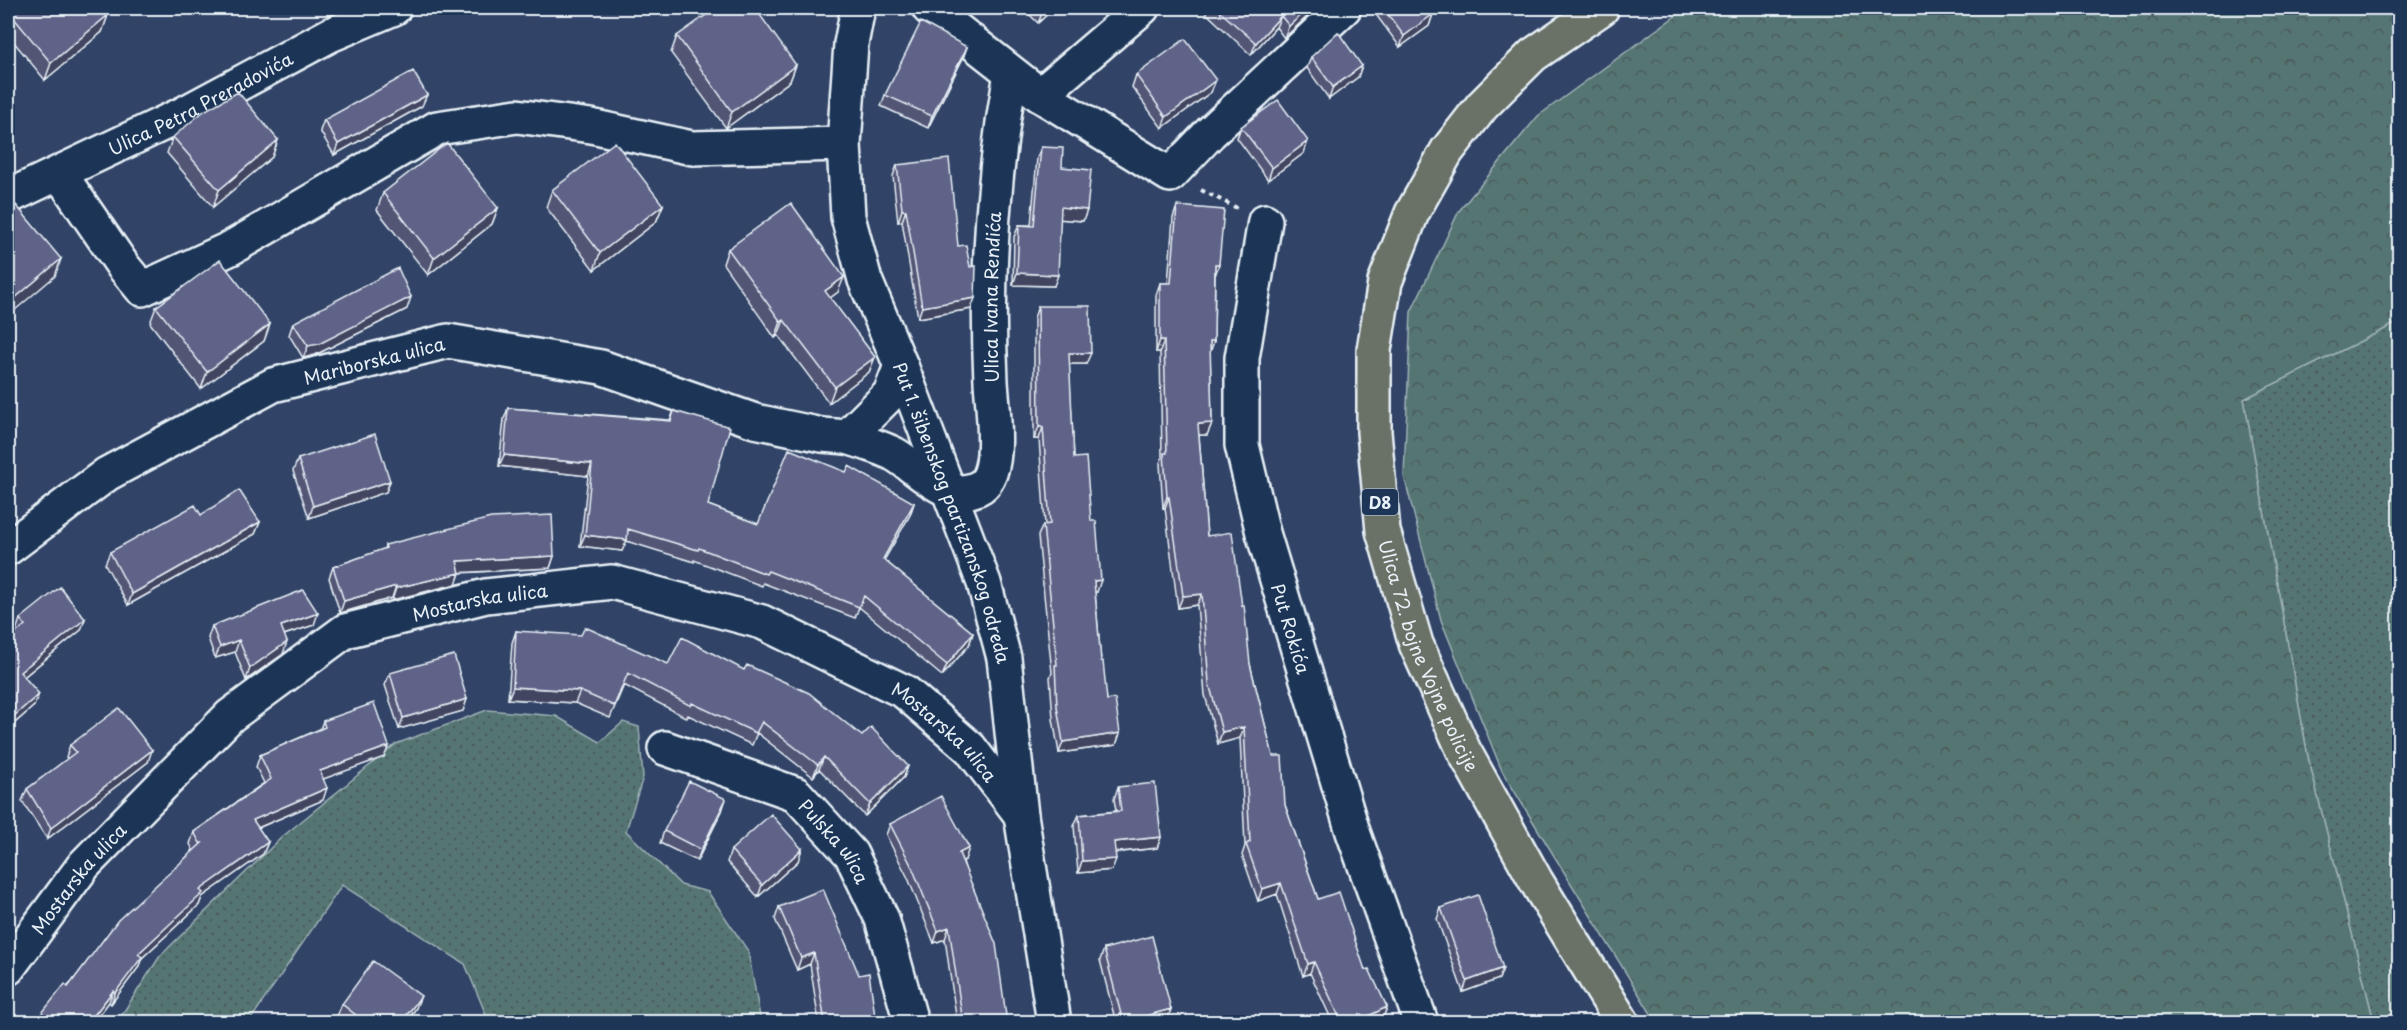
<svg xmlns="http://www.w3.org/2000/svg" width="2407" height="1030" viewBox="0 0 2407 1030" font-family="'Playpen Sans',sans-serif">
<defs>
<pattern id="grass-dots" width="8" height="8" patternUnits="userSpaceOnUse" patternTransform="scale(1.5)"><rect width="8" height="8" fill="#547473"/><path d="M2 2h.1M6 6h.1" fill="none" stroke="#4c5c5c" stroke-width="1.8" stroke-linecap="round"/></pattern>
<pattern id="forest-crowns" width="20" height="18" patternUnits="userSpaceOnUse" patternTransform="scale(1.5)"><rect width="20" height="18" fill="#547473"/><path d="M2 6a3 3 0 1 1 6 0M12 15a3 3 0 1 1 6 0" fill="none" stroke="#4c5c5c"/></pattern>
</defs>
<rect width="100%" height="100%" fill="#314366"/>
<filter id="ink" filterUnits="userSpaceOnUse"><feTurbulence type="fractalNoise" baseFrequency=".0167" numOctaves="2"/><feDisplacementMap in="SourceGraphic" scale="12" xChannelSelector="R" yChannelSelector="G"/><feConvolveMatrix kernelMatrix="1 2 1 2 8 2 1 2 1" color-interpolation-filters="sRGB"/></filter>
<g filter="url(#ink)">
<path fill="url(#grass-dots)" stroke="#9eb2b6" stroke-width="1.5" d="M2399,322V1022H2374L2308,757L2244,399Z
M487,710L556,716L600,742L623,722L639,727L643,777L626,831L681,885L708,892L748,951L761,1022H489L465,964L342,885L249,1022H117L160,956L282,837L396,744Z"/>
<path fill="url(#forest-crowns)" stroke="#9eb2b6" stroke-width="1.5" d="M1691,8H2399V322L2244,399L2308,757L2374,1022H1656L1502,771L1441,620L1404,476L1411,312L1459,211L1538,116L1677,15Z"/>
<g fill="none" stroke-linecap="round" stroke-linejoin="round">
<defs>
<g id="minor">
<path id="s1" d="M858,8L851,44L844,144L848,217L865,280L901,366L984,583L1004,658L1021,815L1054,1022"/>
<path d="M929,8L1040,95L1170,175L1210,133L1344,8"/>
<path d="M1040,95L1142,8"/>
<path d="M60,174L123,266L142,289L231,248L437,128L517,116L591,126L692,148L844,144"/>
<path id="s2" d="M8,197L181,115L330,35L394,8"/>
<path id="s3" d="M1265,221L1242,358V445L1263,533L1353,832L1421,1022"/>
<path id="s4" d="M847,437C863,442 880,447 894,454C919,468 946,504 978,488C1004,476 992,406 991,381C986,279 993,173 1011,73"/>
<path id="s5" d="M8,548L107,474L273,385L448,341L601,367L755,421L822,435L847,437L890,394L901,366"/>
<path id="s6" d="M665,748L796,794L851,854L882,919L911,1022"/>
<path id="s7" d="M8,968L84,865L230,716L345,631L486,596L612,582L762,622L905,692L970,748L1021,815"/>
</g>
<g id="major">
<path id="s8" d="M1602,8L1533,55L1482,106L1447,151L1412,213L1385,282L1374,350V432L1383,531L1416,644L1464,751L1536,881L1622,1022"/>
</g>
</defs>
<use href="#minor" stroke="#e8f1f8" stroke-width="38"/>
<use href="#major" stroke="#e8f1f8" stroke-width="38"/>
<path stroke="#e8f1f8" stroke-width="4" stroke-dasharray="4.5 4.5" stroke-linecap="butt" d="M1201,190L1237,208"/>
<use href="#minor" stroke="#1d3557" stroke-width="33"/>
<use href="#major" stroke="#6a7166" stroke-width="33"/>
</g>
<path fill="#535575" stroke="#e8f1f8" stroke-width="1.5" d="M8,8L108,15L102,32L45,80L8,35Z
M1023,8H1054L1038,23Z
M1205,8H1313L1311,13L1284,38L1276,27L1251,55L1204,11Z
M1371,8H1428L1433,14L1429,26L1400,47Z
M677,36L796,65L790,81L726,128L671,53Z
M967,47L963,58L928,128L881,106L885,95Z
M1311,57L1358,77L1329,99L1307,68Z
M1136,75L1211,92L1162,128L1132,87Z
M422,106L334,155L320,131L324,120Z
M1241,127L1304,153L1268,180L1237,138Z
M173,137L278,140L272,157L213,207L167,153Z
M1041,147L1062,167L1087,210L1083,221L1060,219L1054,286L1013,285L1014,237L1019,225H1031L1037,158Z
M897,165L958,246L970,267L971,309L918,318L902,221L898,222L893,176Z
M552,190L663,205L656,222L594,270L546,207Z
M383,193L498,208L492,224L428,275L377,210Z
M1177,206L1215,276L1214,341L1210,351L1212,423L1207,435H1199L1207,536L1250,664L1285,805L1318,899L1365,970L1387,1007L1383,1018L1374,1023H1333L1310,973L1303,976L1277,894L1258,901L1242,855L1245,846L1240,738L1218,744L1205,695L1197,605L1178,608L1165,508H1163L1160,464L1162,457L1160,352H1156V295L1160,283H1168L1173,218Z
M728,249L838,292L830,298L875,357L869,372L829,403L778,335L775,338L723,264Z
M1038,306L1086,364H1069L1074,458L1097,592H1095L1101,661L1107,700L1120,733L1116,745L1059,753L1053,719L1050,677L1052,673L1038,536L1043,525H1045L1039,439H1034V318Z
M156,307L270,324L264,341L201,389L150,323Z
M407,309L315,355L303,358L289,335L293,323Z
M508,408L670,420L674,411L708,505L758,524L914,503L910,515L884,560L973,633L969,645L942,676L859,607L855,618L763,583L762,586L694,560V562L626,541L622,551L580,546L588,476L499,466L504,419Z
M298,459L390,481L386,492L309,518L293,471Z
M201,515L260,522L255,534L128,605L105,564L110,552Z
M385,545L554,556L550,568L460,573L456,584L392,600V598L340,613L329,578L333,567L384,549Z
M20,619L81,630L24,677L34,706L8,729V640L17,632L16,631Z
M314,625L284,635L283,654L246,680L235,652L215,658L208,638L212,626Z
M516,631L668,664L862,736L908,766L904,777L865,816L819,769L813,777L757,733L752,745L688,715L687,718L624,685L610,718L575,703L508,699L512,643Z
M390,673L467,699L463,711L399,729L385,685Z
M323,721L389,746L384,757L323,779V800L258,828L268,842L263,854L202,897L199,905L142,958L138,968L111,1004L109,1002L93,1023H34L193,850L190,844L194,832L264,783L256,767L260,755L320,729Z
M70,745L148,762L47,839L22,801L27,789L68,759L66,757Z
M1118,787L1161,837L1157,848L1115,853L1112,870L1078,873L1074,826L1079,815L1116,811L1114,799Z
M722,811L697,861L660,843L664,831Z
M890,824L965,860L963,861L1007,1023H957L945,939L934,943L908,878L886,835Z
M731,850L798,861L758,897L727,862Z
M779,907L876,1023H819L810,964L797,970L775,919Z
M1441,908L1503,968L1499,979L1463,992L1437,919Z
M1104,949L1171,1009L1167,1021L1160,1023H1116L1100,960Z
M342,1004L416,1008L406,1023H346L337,1016Z"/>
<path fill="#43455f" stroke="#e8f1f8" stroke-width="1.5" d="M1047,8H1054L1038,23L1043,11Z
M1309,8H1313L1311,13L1284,38L1289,26Z
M1433,14L1429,26L1400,47L1404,36Z
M108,15L102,32L45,80L51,63Z
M1281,16L1276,27L1251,55L1256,43Z
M967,47L963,58L928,128L932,116Z
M796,65L790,81L726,128L732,112Z
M1362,66L1358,77L1329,99L1333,87Z
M1216,80L1211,92L1162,128L1166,117Z
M427,95L422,106L334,155L338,144Z
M278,140L272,157L213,207L219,190Z
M1308,141L1304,153L1268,180L1272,168Z
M663,205L656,222L594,270L600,253Z
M1061,207L1087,210L1083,221L1056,219Z
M498,208L492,224L428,275L434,258Z
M902,210H906L902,221L898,222Z
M61,259L55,276L8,316V304Z
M1215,264H1219L1215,276Z
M1017,273L1058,275L1054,286L1013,285Z
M844,277L838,292L819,306L825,291Z
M411,297L407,309L315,355L303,358L308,346Z
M975,298L971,309L918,318L922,307Z
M784,320L778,335L775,338L781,322Z
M270,324L264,341L201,389L207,372Z
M1160,340H1164L1160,352H1156Z
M1210,341H1214L1210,353Z
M1069,353H1091L1086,364H1064Z
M875,357L869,372L829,403L835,387Z
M1212,423L1207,435H1194L1198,424Z
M1039,427H1043L1039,439H1034Z
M504,455L592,464L588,476L499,466Z
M390,481L386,492L309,518L313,506Z
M1167,497H1169L1165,508H1163Z
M914,503L910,515L878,571L883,559Z
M260,522L255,534L128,605L132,594Z
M585,535L627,540L622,551L580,546Z
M554,556L550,568L453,573L457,561Z
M460,573L456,584L392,600L396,588Z
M1101,580L1097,592H1090L1094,581Z
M396,586L392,598L340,613L344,601Z
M1202,594L1197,605L1178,608L1183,596Z
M318,613L314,625L277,637L281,626Z
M85,619L81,630L15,684L20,672Z
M973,633L969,645L942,676L947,665Z
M239,640L235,652L215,658L220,647Z
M287,642L283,654L246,680L250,668Z
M513,687L580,691L575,703L508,699Z
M39,694L34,706L8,729V721Z
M467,699L463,711L399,729L403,718Z
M1244,727L1240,738L1218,744L1222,732Z
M1120,733L1116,745L1059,753L1063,742Z
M389,746L384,757L315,782L320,771Z
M152,750L148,762L47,839L51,828Z
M824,757L819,769L813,777L818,765Z
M908,766L904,777L865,816L870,804Z
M327,788L323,800L248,832L253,820Z
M726,799L722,811L697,861L701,850Z
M1161,837L1157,848L1110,853L1114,842Z
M268,842L263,854L202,897L199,905L142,958L138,968L111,1004L115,993L138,954L200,890Z
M969,848L965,860L955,865L959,853Z
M802,849L798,861L758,897L762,885Z
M1116,859L1112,870L1078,873L1082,861Z
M1281,883L1277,894L1258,901L1262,889Z
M949,927L945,939L934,943L938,931Z
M814,953L810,964L797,970L801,958Z
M1314,962L1310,973L1303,976L1308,964Z
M1503,968L1499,979L1463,992L1467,981Z
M113,991L109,1002L93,1023H88Z
M421,996L416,1008L406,1023H401Z
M1387,1007L1383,1018L1374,1023H1354Z
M1171,1009L1167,1021L1160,1023H1123V1022Z"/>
<path fill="#606388" stroke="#e8f1f8" stroke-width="1.5" d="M8,8H102L108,15L51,63L8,11Z
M716,8H755L796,65L732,112L677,36Z
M1039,8H1047L1043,11Z
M1216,8H1309L1289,26L1281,16L1256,43Z
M1383,8H1428L1433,14L1404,36Z
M921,22L967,47L932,116L885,95Z
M1338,32L1362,66L1333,87L1311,57Z
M1185,39L1216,80L1166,117L1136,75Z
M413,71L427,95L338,144L324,120Z
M238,92L278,140L219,190L173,137L204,111Z
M1278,100L1308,141L1272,168L1241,127Z
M615,142L663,205L600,253L552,190Z
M447,143L498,208L434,258L383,193Z
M1041,147L1063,148L1062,167L1091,170L1087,210L1061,207L1058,275L1017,273L1019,225L1034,226Z
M949,159L958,246L966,245L970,267L976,266L975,298L922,307L906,210H902L897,165Z
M791,203L844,277L825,291L875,357L835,387L784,320L781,322L728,249Z
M16,205L61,259L8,304V212Z
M1177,206L1224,210L1219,264H1215L1214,341H1210L1212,423L1198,424L1207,536L1232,532L1242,606L1244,605L1250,664L1273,756H1282L1285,805L1318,899L1339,892L1365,970L1369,969L1387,1007L1354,1023H1342L1314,962L1308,964L1281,883L1262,889L1246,844L1250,842L1244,727L1222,732L1209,683L1202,594L1183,596L1169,497H1167L1164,453H1167L1164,340H1160V283H1171Z
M220,260L270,324L207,372L156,307Z
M398,268L411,297L319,344L308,346L293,323Z
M1038,306H1090L1091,353H1069L1074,458L1086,457L1091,521H1096L1101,580L1094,581L1101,661H1103L1107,700L1115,699L1120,733L1063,742L1057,707L1055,665H1057L1043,525L1050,524L1043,427H1039Z
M508,408L671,421L674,411L730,427L708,505L758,524L789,449L846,472L849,466L914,503L883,559L973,633L947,665L864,596L859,607L768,571L766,574L699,548L698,550L628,529L627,540L585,535L592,464L504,455Z
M375,434L390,481L313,506L298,459Z
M239,490L260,522L132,594L110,552L195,505L201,515Z
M552,515L554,556L457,561L460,573L396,588V586L344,601L333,567L386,548L385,545L491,518Z
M60,587L85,619L20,672L39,694L8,721V640L25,625L20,619Z
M303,590L318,613L281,626L287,642L250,668L239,640L220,647L212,626Z
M585,627L668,664L682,637L744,670L747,665L809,693L862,736L871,727L908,766L870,804L824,757L818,765L762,722L756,733L692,703L691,706L628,673L614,706L580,691L513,687L516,631L581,635Z
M454,655L467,699L403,718L390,673Z
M374,703L389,746L320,771L327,788L253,820L268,842L200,890L203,893L138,954L142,957L115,993L113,991L88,1023H34L65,984L68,987L118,920L202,843H200L194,832L271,779L260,755L325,727L323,721Z
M119,708L152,750L51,828L27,789L76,752L70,745Z
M689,781L726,799L701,850L664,831Z
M1155,783L1161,837L1114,842L1116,859L1082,861L1079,815L1121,811L1118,787Z
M941,796L969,848L959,853L996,944L1007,1023H963L949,927L938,931L912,867L890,824Z
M771,814L802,849L762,885L731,850Z
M823,889L859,975L869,973L876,1023H825L814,953L801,958L779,907Z
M1478,895L1503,968L1467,981L1441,908Z
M1152,936L1171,1009L1123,1022L1104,949Z
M373,961L421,996L401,1023H366L342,1004Z
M1524,1015L1528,1023H1507Z"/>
</g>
<g text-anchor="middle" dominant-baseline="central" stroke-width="6" stroke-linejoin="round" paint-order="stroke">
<rect fill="#1d3557" stroke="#abb9c8" stroke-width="1.5" x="1362" y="489" width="36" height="26" rx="4.5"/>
<g font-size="16" font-weight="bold" fill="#e8f1f8">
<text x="1380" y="502">D8</text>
</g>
<g font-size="18" fill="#e8f1f8" stroke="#1d3557">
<text stroke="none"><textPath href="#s2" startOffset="214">Ulica Petra Preradovića</textPath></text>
<text stroke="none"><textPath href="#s4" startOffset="342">Ulica Ivana Rendića</textPath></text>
<text stroke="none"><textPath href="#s5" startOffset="416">Mariborska ulica</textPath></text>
<text stroke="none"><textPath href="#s1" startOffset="524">Put 1. šibenskog partizanskog odreda</textPath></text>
<text stroke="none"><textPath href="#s7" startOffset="618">Mostarska ulica</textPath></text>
<text stroke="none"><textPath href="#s3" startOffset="416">Put Rokića</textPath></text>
<text stroke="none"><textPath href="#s8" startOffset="741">Ulica 72. bojne Vojne policije</textPath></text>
<text stroke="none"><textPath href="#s7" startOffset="1122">Mostarska ulica</textPath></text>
<text stroke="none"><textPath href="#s6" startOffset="200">Pulska ulica</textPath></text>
<text stroke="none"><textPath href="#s7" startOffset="114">Mostarska ulica</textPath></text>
</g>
</g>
<rect width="2407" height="1030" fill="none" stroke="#1d3557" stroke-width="30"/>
<rect x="15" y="15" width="2377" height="1000" fill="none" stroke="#e8f1f8" stroke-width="2" filter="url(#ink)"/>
</svg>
